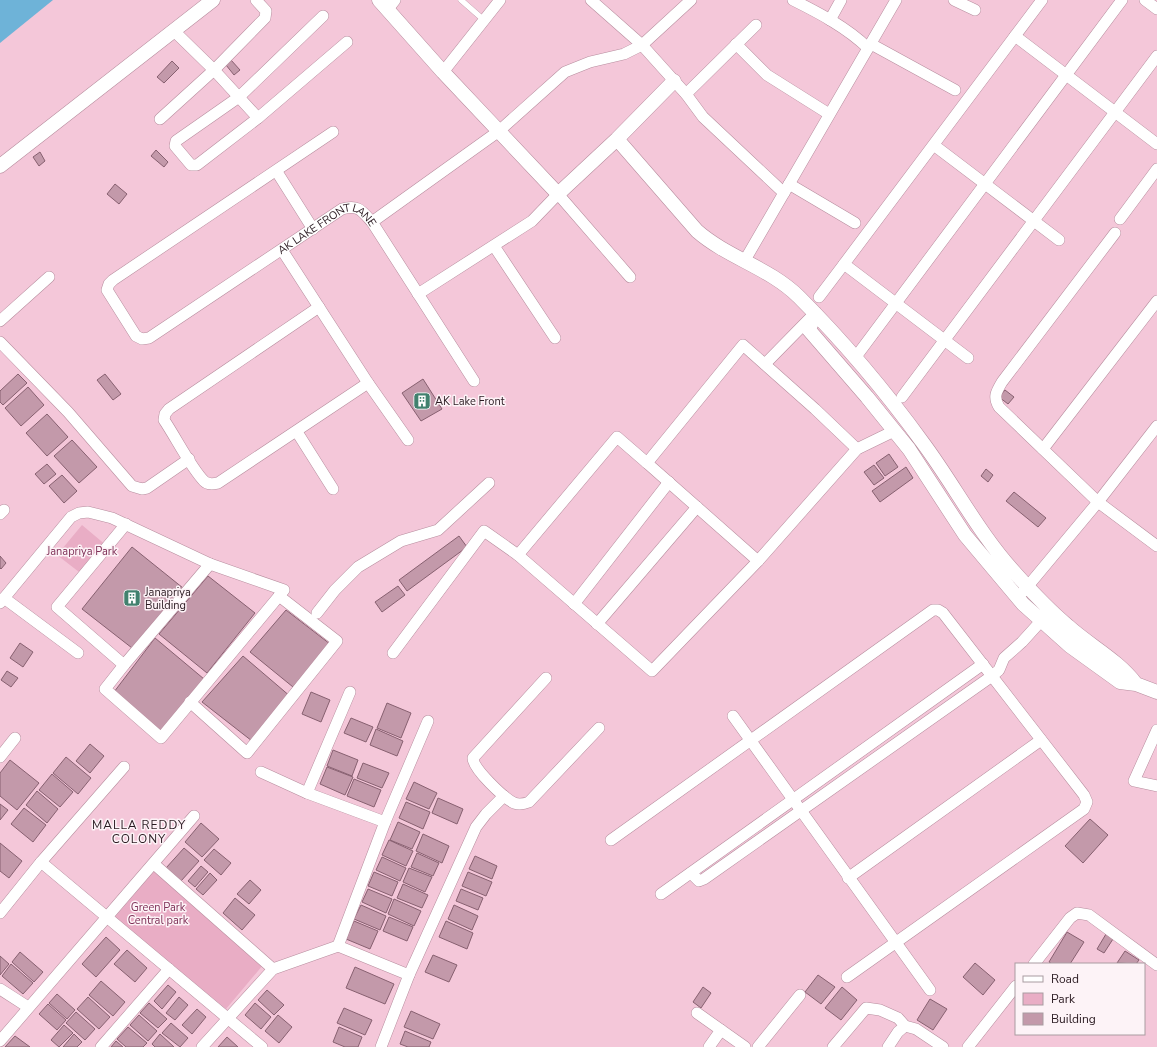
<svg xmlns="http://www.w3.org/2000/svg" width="1157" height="1047" viewBox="0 0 1157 1047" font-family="'Nunito Sans',sans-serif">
<rect width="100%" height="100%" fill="#f4c7d9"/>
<path fill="#e9adc5" d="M82,525L107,546L83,575L57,555Z
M155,870L263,965L226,1009L115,917Z"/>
<path fill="#6eb3d8" d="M0,0H53L0,43Z"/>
<path fill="#c399aa" stroke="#876070" d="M231,60L240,70L234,75L226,65Z
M172,61L179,68L164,83L157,77Z
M156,150L168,162L164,167L151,156Z
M40,152L45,161L39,166L33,157Z
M115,184L127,194L119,204L107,194Z
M18,374L27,383L3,405L0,402V391Z
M105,374L121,394L113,400L97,380Z
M423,379L442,409L421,421L402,393Z
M28,387L44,405L21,426L5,408Z
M1005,390L1014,397L1008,404L999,397Z
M47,414L68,437L47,456L26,433Z
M72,440L97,467L79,483L54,456Z
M889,454L898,467L885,476L876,463Z
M47,464L56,474L44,484L35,474Z
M874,465L884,478L874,485L864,472Z
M906,467L913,478L880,502L872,491Z
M986,469L993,475L988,482L981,476Z
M62,475L77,491L64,503L49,486Z
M1014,492L1046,518L1038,527L1006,501Z
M459,536L467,547L407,591L399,580Z
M132,547L183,588L132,648L82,609Z
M0,556L6,563L1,569L0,568Z
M208,576L255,613L207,673L159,634Z
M398,586L405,595L382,612L375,602Z
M286,610L330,644L293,687L250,652Z
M155,638L204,679L161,731L114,692Z
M20,643L33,652L23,667L10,658Z
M243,656L291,697L252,741L202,702Z
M7,671L18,678L11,687L1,680Z
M311,692L330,700L321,722L302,714Z
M387,703L411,713L401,738L377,728Z
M351,718L373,727L366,742L344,733Z
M376,729L403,741L397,756L370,745Z
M90,744L104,756L90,773L76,761Z
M333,750L358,760L352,776L327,766Z
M66,757L91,778L78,794L53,773Z
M10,760L39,783L17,810L0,796V773Z
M363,763L389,773L382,788L357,778Z
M327,767L353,777L345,795L320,784Z
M52,774L73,792L60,807L39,790Z
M354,779L381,790L374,807L347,796Z
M414,782L437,793L429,809L406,799Z
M37,791L58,809L47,823L26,805Z
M438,798L463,809L457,824L432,813Z
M406,802L430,812L423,829L399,818Z
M0,804L8,810L0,820Z
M24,808L46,825L33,842L11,824Z
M1090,819L1108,835L1083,863L1065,846Z
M398,822L420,832L412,849L390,840Z
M201,823L219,839L202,857L185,842Z
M423,834L449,846L442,863L416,851Z
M389,840L413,851L406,866L382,855Z
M0,843L22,861L9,878L0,871Z
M184,848L199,861L181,881L166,868Z
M214,849L231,863L221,875L204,860Z
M417,853L439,863L433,876L411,867Z
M475,856L497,866L492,879L469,869Z
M382,857L406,868L400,881L376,870Z
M201,866L208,872L195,887L188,881Z
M409,868L432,877L425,892L403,882Z
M374,872L398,882L392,896L368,886Z
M468,872L492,882L486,896L462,886Z
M210,873L217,880L203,895L196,889Z
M250,880L261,890L249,904L237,894Z
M403,884L428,895L422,908L397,898Z
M368,889L392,899L386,913L362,902Z
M461,889L483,898L478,910L456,901Z
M235,898L255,915L242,930L223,913Z
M394,899L421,911L414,926L388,914Z
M361,905L386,916L380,930L354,919Z
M454,905L478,916L472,930L448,919Z
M389,917L413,927L407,941L383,931Z
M354,921L378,931L370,949L346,939Z
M446,921L473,933L467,949L439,937Z
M1067,932L1084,942L1070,964H1052L1049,962Z
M1106,934L1113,939L1104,953L1097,949Z
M106,937L120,950L96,977L82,964Z
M127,950L147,968L135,982L114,964Z
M1125,951L1139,960L1136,964L1117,963Z
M20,952L43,972L34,982L12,962Z
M433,955L457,965L449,982L425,972Z
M0,956L9,964L0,975Z
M975,963L995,980L983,995L963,977Z
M11,964L33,983L23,994L2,976Z
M355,967L394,984L385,1004L346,988Z
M818,975L835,987L821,1004L805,992Z
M101,981L125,1002L113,1016L89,995Z
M168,985L176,992L162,1009L154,1001Z
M703,987L711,993L701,1008L693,1002Z
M842,987L857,1000L841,1020L825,1008Z
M267,990L284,1005L274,1015L258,1000Z
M57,994L75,1010L67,1019L49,1003Z
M88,997L110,1017L99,1029L77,1009Z
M179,997L188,1005L175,1020L166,1013Z
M930,999L947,1009L933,1030L917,1020Z
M149,1003L167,1019L158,1028L140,1013Z
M255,1003L271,1017L261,1029L245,1015Z
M48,1004L66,1020L57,1030L39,1014Z
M344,1008L372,1020L365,1035L337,1023Z
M197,1009L206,1017L192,1034L182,1025Z
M411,1011L440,1024L433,1039L404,1027Z
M76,1012L95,1029L85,1040L66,1023Z
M139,1015L157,1031L148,1041L130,1025Z
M278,1015L292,1027L279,1043L265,1031Z
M171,1023L188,1038L180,1047L162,1033Z
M64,1025L73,1033L59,1047L51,1040Z
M128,1027L147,1043L143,1047H126L117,1039Z
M339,1027L362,1037L358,1047H345L333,1042Z
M405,1031L431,1042L429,1047H408L400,1044Z
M74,1034L82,1042L77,1047H63Z
M160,1034L174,1047H155L152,1044Z
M15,1036L30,1047H5Z
M227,1037L238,1047H218Z
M116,1041L123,1047H111Z"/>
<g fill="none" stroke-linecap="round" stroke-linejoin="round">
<defs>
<path id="service" d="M461,0L485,21"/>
<g id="minor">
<path d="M591,0L642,45L686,94L703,117L784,193"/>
<path d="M793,0C819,13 846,27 868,48"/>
<path d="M954,0L975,10"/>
<path d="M1145,0L1157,9"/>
<path d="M388,9L395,0"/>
<path d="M323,16L239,97L176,141L175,146L191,165H197L258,118L347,42"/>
<path d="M830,20L841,0"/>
<path d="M173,30L214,70L258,118"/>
<path d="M1015,36L1157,144"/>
<path d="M736,44L767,75L829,114"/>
<path d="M871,44L955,90"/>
<path d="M443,72L500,0"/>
<path d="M686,94L756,25"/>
<path d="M160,119L214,70L265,18L266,11L256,0"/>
<path id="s1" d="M333,132L113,280L109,284L107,290L136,336L142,339L149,338L342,209C358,204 362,211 372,222L474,381"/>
<path d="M935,146L1059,240"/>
<path d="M277,172L313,229"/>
<path d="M789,184L855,223"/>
<path d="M1120,219L1157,169"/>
<path d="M372,222L499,131L565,72L590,62L624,54L642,45L691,0"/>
<path d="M1115,233L1002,382C996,392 993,397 999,407L1098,502L1157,546"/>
<path d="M494,246L555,338"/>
<path d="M282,250L368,383L408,440"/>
<path d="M745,260L896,0"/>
<path d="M418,294L532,221L558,194L630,277"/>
<path d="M819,297L844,264"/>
<path d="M319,307L169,409L165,414L164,420C175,436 191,468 204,481C208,485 213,484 218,483L368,383"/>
<path d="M0,321L49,277"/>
<path d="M0,342L68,412L132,486L142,489L147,488L189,459"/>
<path d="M855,358L1122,0"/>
<path d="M968,358L844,264L1042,0"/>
<path d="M765,364L815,313"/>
<path d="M902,397L1157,56"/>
<path d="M297,432L333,489"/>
<path d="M1043,449L1157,301"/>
<path d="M0,514L4,510"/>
<path d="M126,524L57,607L124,665L210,564"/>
<path d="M518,555L617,437L647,463"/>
<path d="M758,561L647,463L743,345L815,409L857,449"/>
<path d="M1023,592L1098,502L1157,426"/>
<path d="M4,598L78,653"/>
<path d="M0,603L71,517L79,513L88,512L112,518L210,564L284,590L161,738L105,689L124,665"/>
<path d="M574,604L669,482"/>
<path d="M317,613L335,590L358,567L401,541L438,530L489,483"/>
<path d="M597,624L697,507"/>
<path d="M393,653L484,531L518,555L652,671L758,561L857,449L894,431"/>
<path d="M546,678L473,758C473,769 504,798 514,803C520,805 524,804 529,802L599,728"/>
<path d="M190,702L247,753L337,641L279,596"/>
<path d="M733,716L930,990"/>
<path d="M1157,730L1134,781L1157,786"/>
<path d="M0,757L15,738"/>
<path d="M261,772L307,793L385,822"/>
<path d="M307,793L350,692"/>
<path d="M611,840L933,610H938L943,613L1084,795L1087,802L1084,809L847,977"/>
<path d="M41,862L262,1047"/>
<path d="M154,864L273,969"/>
<path d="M691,873L699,881L704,879L992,676L999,670L1004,658L1022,642L1041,621"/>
<path d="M848,878L1041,740"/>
<path d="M661,894L983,664"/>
<path d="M0,913L41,862L124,767"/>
<path d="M338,946L385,822L428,721"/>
<path d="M1034,964L1070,918L1077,913L1089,915L1157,965"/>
<path d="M0,989L28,1007"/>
<path d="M697,1013L745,1047"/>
<path d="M0,1041L194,816"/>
<path d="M101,1047L169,969"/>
<path d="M202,1047L273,969L338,946L409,975"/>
<path d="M381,1047L409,975L476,827L486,814L504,796"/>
<path d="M709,1047L721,1030"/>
<path d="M758,1047L800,995"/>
<path d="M833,1047L866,1008L880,1010L898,1018L905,1026L916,1029L943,1047"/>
<path d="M888,1047L898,1032L905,1026"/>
<path d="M968,1047L1016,986"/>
</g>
<path id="tertiary" d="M379,0L443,72L558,194L617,139L674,81
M617,139L697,231C728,258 770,268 799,297C844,342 886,392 923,443C955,486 979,534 1016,574C1032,592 1049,610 1068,626C1090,646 1118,660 1136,684
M0,166L213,0
M815,313L809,330L867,397L909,449L965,535L1023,604L1070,646L1120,682L1136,684L1157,692"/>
</defs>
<use href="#service" stroke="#b78d9e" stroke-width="6"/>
<use href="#minor" stroke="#b78d9e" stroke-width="12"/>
<use href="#tertiary" stroke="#b78d9e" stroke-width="15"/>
<use href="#service" stroke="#fff" stroke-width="5.5"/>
<use href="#minor" stroke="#fff" stroke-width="11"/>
<use href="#tertiary" stroke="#fff" stroke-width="14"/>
</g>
<defs>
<symbol id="building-square" viewBox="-11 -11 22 22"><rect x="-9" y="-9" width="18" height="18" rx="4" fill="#41816e" stroke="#fdf3f7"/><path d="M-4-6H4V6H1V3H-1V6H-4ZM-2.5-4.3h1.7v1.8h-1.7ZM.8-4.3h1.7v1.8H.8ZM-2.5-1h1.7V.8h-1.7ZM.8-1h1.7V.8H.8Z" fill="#fff"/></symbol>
</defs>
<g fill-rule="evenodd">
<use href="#building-square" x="412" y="391" width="20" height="20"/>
<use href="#building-square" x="122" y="588" width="20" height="20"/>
</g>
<g text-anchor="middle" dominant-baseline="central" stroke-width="3" stroke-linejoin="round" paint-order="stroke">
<g font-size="11" fill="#2a1a21" stroke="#fdf3f7">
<text stroke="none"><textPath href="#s1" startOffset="559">AK LAKE FRONT LANE</textPath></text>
</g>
<g font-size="11" fill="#2a1a21" stroke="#fdf3f7" text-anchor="start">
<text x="435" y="401">AK Lake Front</text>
<text x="145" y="592">Janapriya<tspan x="145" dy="13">Building</tspan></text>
</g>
<g font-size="11" fill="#7e2f56" stroke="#fdf3f7">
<text x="82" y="551">Janapriya Park</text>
<text x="158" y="907">Green Park<tspan x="158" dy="13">Central park</tspan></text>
</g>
<g font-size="12" letter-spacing="1" fill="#2a1a21" stroke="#fdf3f7">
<text x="139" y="825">MALLA REDDY<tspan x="139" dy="14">COLONY</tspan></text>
</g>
</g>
<rect x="1015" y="963" width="130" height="72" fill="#fdf3f7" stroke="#a99ca1"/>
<rect x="1023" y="976" width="20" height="6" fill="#ffffff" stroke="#a99ca1"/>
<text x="1051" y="983" font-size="12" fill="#2a1a21">Road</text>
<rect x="1023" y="993" width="20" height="12" fill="#e9adc5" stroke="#a99ca1"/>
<text x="1051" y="1003" font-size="12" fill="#2a1a21">Park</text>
<rect x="1023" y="1013" width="20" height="12" fill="#c399aa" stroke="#a99ca1"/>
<text x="1051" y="1023" font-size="12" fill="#2a1a21">Building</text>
</svg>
